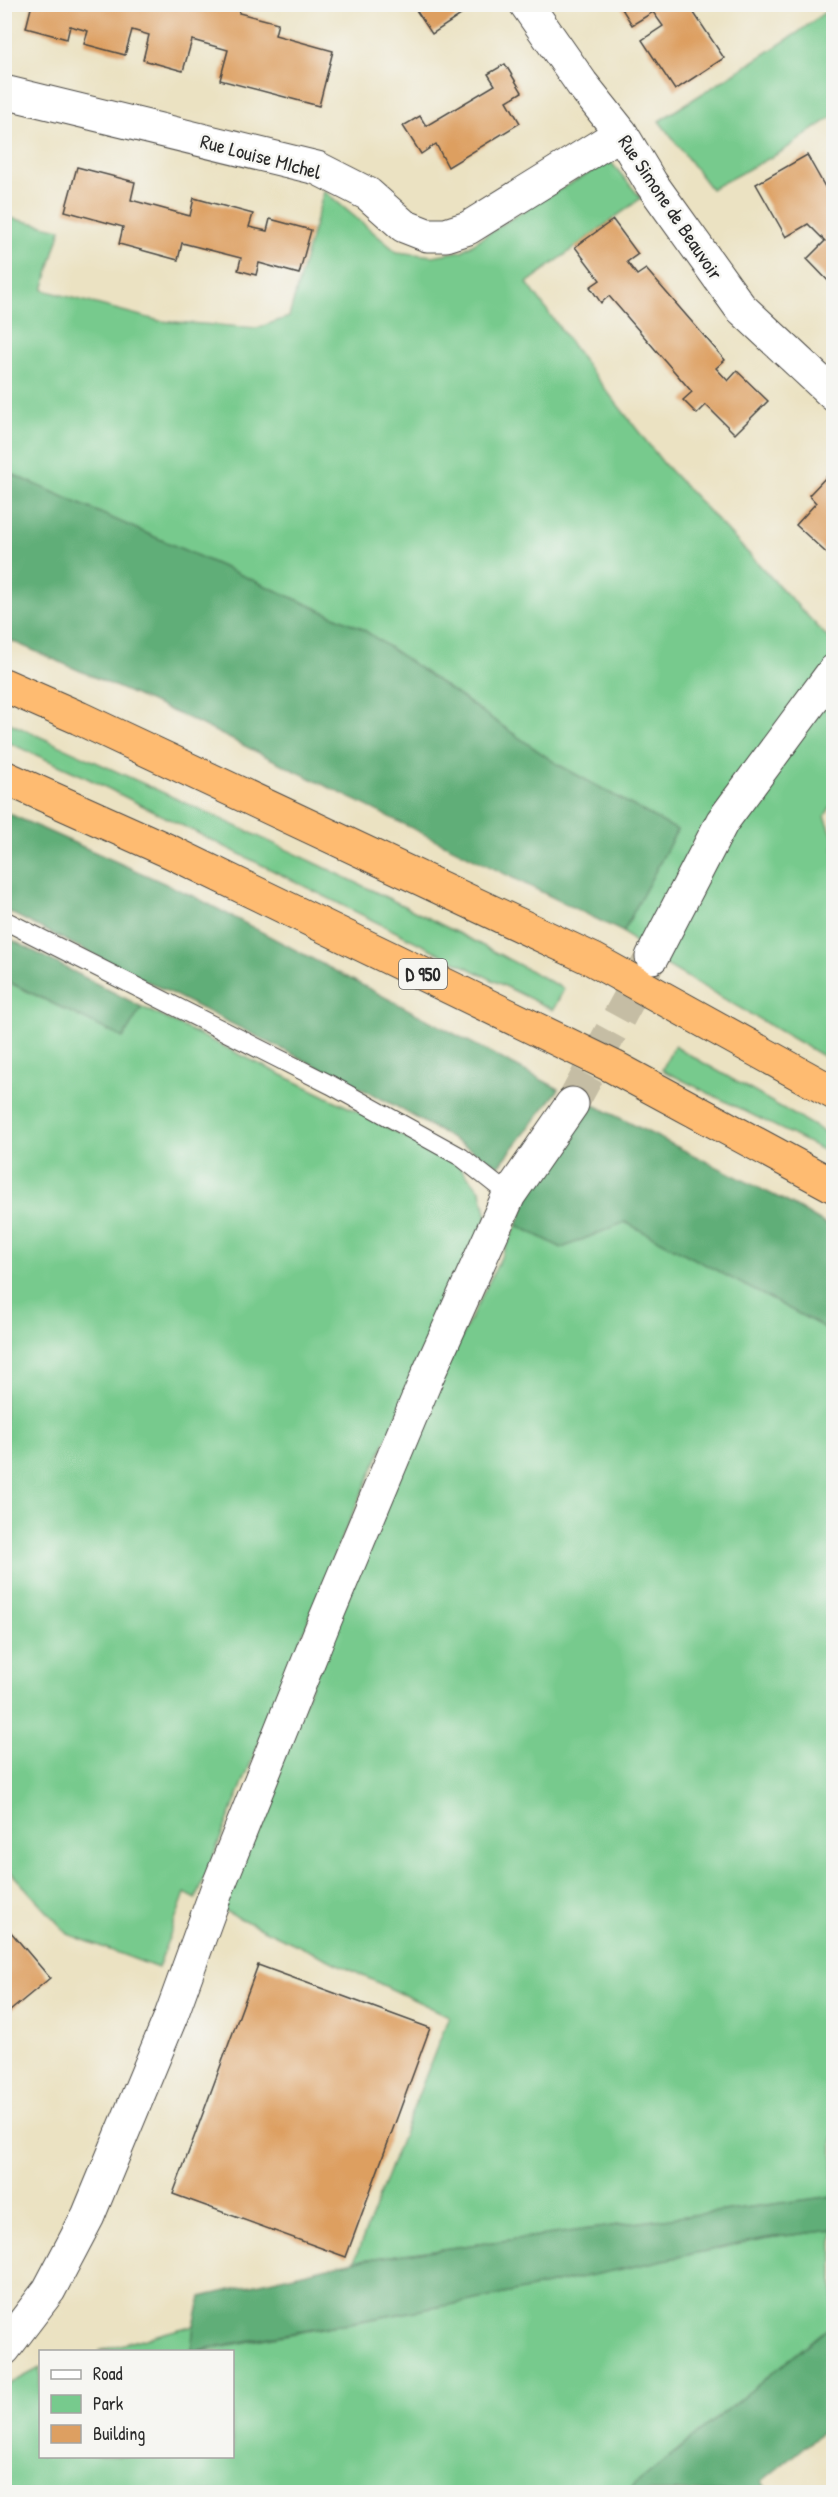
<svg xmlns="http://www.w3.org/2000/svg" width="838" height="2497" viewBox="0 0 838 2497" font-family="'Patrick Hand',sans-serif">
<rect width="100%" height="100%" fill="#f6f6f2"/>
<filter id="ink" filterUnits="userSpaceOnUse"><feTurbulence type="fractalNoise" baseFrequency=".0167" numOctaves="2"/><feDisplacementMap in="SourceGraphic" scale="12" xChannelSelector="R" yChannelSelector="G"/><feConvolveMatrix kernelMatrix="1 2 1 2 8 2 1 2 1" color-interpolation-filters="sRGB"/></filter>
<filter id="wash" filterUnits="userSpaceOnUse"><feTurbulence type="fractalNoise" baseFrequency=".008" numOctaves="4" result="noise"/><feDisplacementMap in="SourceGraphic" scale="24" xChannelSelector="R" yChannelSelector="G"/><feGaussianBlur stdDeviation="1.35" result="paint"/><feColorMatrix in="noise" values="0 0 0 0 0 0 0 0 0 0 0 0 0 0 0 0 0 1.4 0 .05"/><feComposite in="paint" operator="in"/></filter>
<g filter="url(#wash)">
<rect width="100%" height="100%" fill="#ebe2c2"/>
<path fill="#77ca8d" stroke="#517a5c" stroke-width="1.5" d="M833,6V116L781,152L711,189L659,121L796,34Z
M610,161L641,198L527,283L588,367L664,464L833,643L834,801L825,816L834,839L833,1062L652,957L623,932L677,830L557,764L361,628L5,471V217L61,229L43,290L160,321L257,328L289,317L324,191L397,252L432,256L462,251L529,207Z
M5,721C193,806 383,890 564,989L553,1010L83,776L5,741Z
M4,980L122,1037L142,1007L356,1111L458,1165L481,1191L487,1217L340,1542L196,1899L185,1893L158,1968L68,1934L5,1866Z
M674,1046L833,1137V1155L662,1070Z
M625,1222L833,1332V2196L354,2261L449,2016L220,1909L417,1427L517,1225L562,1248Z
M833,2230V2324L626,2492H5L4,2387L40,2368V2456H232V2352L197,2351L471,2301L767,2238Z
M194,2325L191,2351H98Z"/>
<path fill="#61ae78" stroke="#466c52" stroke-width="1.5" d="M5,471L361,628L557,764L677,830L623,932L192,720L5,638Z
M5,812L195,897L559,1089L499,1166L394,1105L5,910Z
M4,936L142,1007L123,1038L5,980Z
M594,1105L791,1204L833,1229V1332L625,1222L562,1248L517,1225L533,1186Z
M833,2196V2230L767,2238L471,2301L191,2351L194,2325L201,2297L354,2261Z
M833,2324V2423L762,2481L768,2492H626Z"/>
<g id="blocks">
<path fill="#dd9f61" d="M32,4H115L136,10L137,4H241L239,13L278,23L275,35L333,51L319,106L220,80L228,50L192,40L183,71L143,60L149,35L132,30L125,55L84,44L88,31L70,26L67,39L26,28Z
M412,4H467L470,9L432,34Z
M619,4H688L724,58L675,90L642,40L663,26L653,12L632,25Z
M505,64L522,92L507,101L520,123L448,167L436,144L421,154L403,126L420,116L426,126L495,85L488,74Z
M807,155L834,203V287L807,259L825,241L808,224L786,237L756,184Z
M77,167L135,182L131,200L190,216L194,198L253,214L249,227L267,231L270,219L311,230L299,274L259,263L256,275L238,270L241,258L182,243L178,260L119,244L123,227L65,211Z
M613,220L638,254L627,262L637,275L646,269L725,360L716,368L728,381L737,371L768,401L735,434L706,405L697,414L683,400L692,392L609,296L601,303L590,287L600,280L575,247Z
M830,473L834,476V560L796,525L816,503L809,495Z
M4,1924L50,1978L4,2016Z
M258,1965L430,2028L346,2257L173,2194Z"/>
</g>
</g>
<g filter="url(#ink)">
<use href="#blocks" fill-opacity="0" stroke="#484642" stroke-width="1.5"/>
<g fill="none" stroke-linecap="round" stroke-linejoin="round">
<path stroke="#c5bda4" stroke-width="33" stroke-dasharray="33 16" stroke-linecap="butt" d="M572,1104L651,958"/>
<defs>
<path id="lane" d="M4,920L331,1085L461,1157L509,1195"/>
<path id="street" d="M526,4L582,84L621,133L651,183L740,307L834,395
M4,92L317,168L368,194L404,226L427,235H446L468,228L621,133
M652,957L722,822L834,671
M4,2349L49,2290L88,2216L171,2016L216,1892L325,1620L427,1377L509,1195L572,1104"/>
<path id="highway" d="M4,685L79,718L594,960L834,1093
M4,777L171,852L614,1067L834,1186"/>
</defs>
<use href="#lane" stroke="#484642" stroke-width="20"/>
<use href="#street" stroke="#484642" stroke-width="35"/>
<use href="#highway" stroke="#484642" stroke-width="35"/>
<use href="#lane" stroke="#fff" stroke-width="18"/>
<use href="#street" stroke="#fff" stroke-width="33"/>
<use href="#highway" stroke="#febb71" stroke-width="33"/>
</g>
</g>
<g text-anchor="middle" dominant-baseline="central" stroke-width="5" stroke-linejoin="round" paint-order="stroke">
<rect fill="#f6f6f2" stroke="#686867" stroke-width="1.5" x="399" y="959" width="48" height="30" rx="4.5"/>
<g font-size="18" font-weight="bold" fill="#2b2b2b">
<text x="423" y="974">D 950</text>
</g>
<g font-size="20" fill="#2b2b2b" stroke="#f6f6f2">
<text transform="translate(261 156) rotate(15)">Rue Louise MIchel</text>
<text transform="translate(671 207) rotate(56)">Rue Simone de Beauvoir</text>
</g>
</g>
<rect width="838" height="2497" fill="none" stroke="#f6f6f2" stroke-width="24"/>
<rect x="39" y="2350" width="195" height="108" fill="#f6f6f2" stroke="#a5a5a2" stroke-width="1.5"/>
<rect x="51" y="2370" width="30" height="9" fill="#ffffff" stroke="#a5a5a2" stroke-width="1.5"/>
<text x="93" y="2380" font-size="18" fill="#2b2b2b">Road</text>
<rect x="51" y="2395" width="30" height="18" fill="#77ca8d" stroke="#a5a5a2" stroke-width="1.5"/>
<text x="93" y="2410" font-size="18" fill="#2b2b2b">Park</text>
<rect x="51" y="2425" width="30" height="18" fill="#dd9f61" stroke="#a5a5a2" stroke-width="1.5"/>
<text x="93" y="2440" font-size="18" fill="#2b2b2b">Building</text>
</svg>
